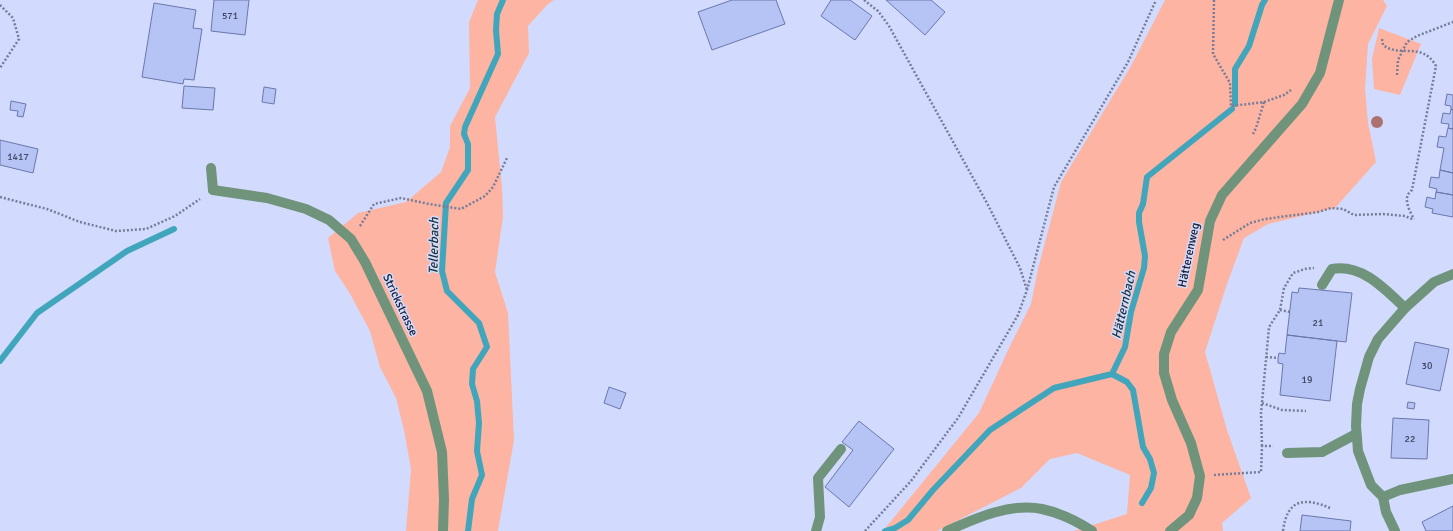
<svg xmlns="http://www.w3.org/2000/svg" width="1453" height="531" viewBox="0 0 1453 531" font-family="Signika,sans-serif">
<rect width="100%" height="100%" fill="#d2dbfe"/>
<path fill="#fdb4a2" d="M478,0H554L548,4L528,26L529,53L495,117L502,188L503,217L495,272L508,313L514,440L498,531H406L411,469L404,430L396,398L380,367L370,331L349,292L335,271L328,238L358,213L406,202L441,172L450,147V126L470,88L469,22Z
M1165,0H1383L1387,6L1368,44L1365,89L1368,123L1376,162L1335,208L1268,224L1244,238L1227,284L1205,352L1227,430L1251,498L1222,523L1223,531H1074L1127,514L1130,475L1077,453L1050,459L1021,488L937,531H883L979,413L1010,346L1031,304L1038,269L1061,182L1131,66Z
M1379,28L1421,44L1400,95L1374,89L1372,59Z"/>
<g fill="none" stroke-linecap="round" stroke-linejoin="round">
<path stroke="#41a6bb" stroke-width="6" d="M1235,104V69L1249,46L1262,5L1265,0
M0,361L37,313L127,251L174,229
M1142,503L1151,488L1154,473L1150,459L1143,447L1133,390L1127,382L1112,374L1125,347L1131,312L1144,268L1145,256L1139,222V213L1143,204L1147,177L1232,109
M468,531L472,499L482,475L477,451L479,423L477,401L472,384L473,369L487,347L479,323L447,291L442,271L446,203L468,170V144L464,134L465,127L498,54L496,30L497,14L503,0
M885,531L895,528L908,520L933,490L990,430L1054,388L1112,374"/>
</g>
<path fill="#b6c3f5" stroke="#6b77ab" d="M214,0H249L245,35L211,31Z
M732,0H776L785,24L712,50L698,12Z
M831,0H850L872,16L855,40L821,16Z
M886,0H931L945,12L925,35Z
M154,3L196,10L193,28L202,29L194,80L184,79L183,84L142,77Z
M184,86L215,88L213,110L182,108Z
M264,87L276,89L274,104L262,102Z
M1447,94L1453,95V110L1451,109V106L1445,105Z
M11,101L26,104L23,117L17,116L18,111L10,110Z
M1451,109L1453,110V129L1448,128L1449,124L1441,123L1443,113L1450,114Z
M1448,128L1453,129V173L1440,170L1444,148L1437,147L1439,136L1446,137Z
M0,140L38,149L33,173L0,165Z
M1440,170L1453,173V195L1436,192L1437,189L1429,187L1431,177L1439,178Z
M1436,192L1453,195V217L1432,213L1433,209L1425,207L1427,197L1435,199Z
M1299,288L1352,293L1346,342L1287,335L1292,292L1298,293Z
M1287,335L1337,341L1330,401L1280,395L1283,364L1278,363V358L1279,353L1285,354Z
M1415,342L1449,349L1440,391L1406,384Z
M609,387L626,393L620,409L604,403Z
M1408,402L1415,403L1414,409L1407,408Z
M1393,418L1429,420L1427,459L1391,458Z
M859,421L894,449L849,507L825,487L853,450L842,442Z
M1453,506V531H1426L1422,522Z
M1302,515L1351,521L1350,531H1300Z"/>
<g fill="none" stroke-linecap="round" stroke-linejoin="round">
<path stroke="#767d99" stroke-width="2.5" stroke-dasharray="2 2" stroke-linecap="butt" d="M864,0L878,11L889,26L988,205L1020,268L1027,290
M1214,0L1213,54L1230,83L1231,106L1264,102L1256,128L1253,134
M0,5L13,18L19,39L0,68
M1382,39L1383,45C1400,58 1422,41 1436,66L1412,190C1402,197 1409,210 1414,219
M1397,75L1398,60L1407,42L1417,36L1453,22
M1264,102L1284,95L1291,90
M0,197L47,209L80,222L116,231L146,229L175,216L200,199
M360,226L374,204L401,198L429,204L461,209L485,196L493,187L507,158
M1223,240L1250,223L1265,219L1318,212L1331,208L1343,209L1354,215L1383,214L1405,216L1414,220
M1280,310L1290,312
M1266,357L1278,358
M1262,403L1282,410L1306,411
M1262,446L1261,413L1269,327L1280,310L1284,288L1293,273L1305,269L1314,268
M1214,475L1261,472L1262,446H1273
M865,531L911,481L958,418L1018,315L1027,290L1054,187L1128,62L1156,0
M1283,531C1287,499 1304,497 1330,508"/>
<path stroke="#70947b" stroke-width="10" d="M211,168L213,190
M1322,285L1332,269C1362,264 1384,288 1405,308
M1287,453L1322,452L1356,434
M1383,497L1400,490L1453,479
M816,531L820,517L818,478L841,449"/>
<path stroke="#70947b" stroke-width="10" d="M213,190L267,198L306,209L329,220L351,239L365,262L427,391L442,452L444,499L443,531
M947,531C974,519 1011,502 1042,509C1060,513 1077,521 1092,531
M1170,531L1189,515L1197,498L1200,476L1191,443L1172,400L1164,373V354L1171,332L1198,290L1210,221L1222,195L1302,104L1320,73L1339,0
M1395,531L1386,512L1383,497L1371,485L1358,451L1356,426L1357,404L1360,389L1369,357L1378,339L1405,308L1434,282L1453,274"/>
</g>
<circle fill="#ac7272" cx="1377" cy="122" r="6"/>
<g text-anchor="middle" dominant-baseline="central" stroke-width="3" stroke-linejoin="round" paint-order="stroke">
<g font-size="10" fill="#3e4460">
<text x="230" y="16">571</text>
<text x="18" y="157">1417</text>
<text x="1318" y="323">21</text>
<text x="1427" y="366">30</text>
<text x="1307" y="380">19</text>
<text x="1410" y="439">22</text>
</g>
<g font-size="12" fill="#161a2f" stroke="#d2dbfe">
<text transform="translate(1189 255) rotate(-78)">Hätterenweg</text>
<text transform="translate(400 305) rotate(65)">Strickstrasse</text>
</g>
<g font-size="13" font-style="italic" fill="#1b3237" stroke="#d2dbfe">
<text transform="translate(434 246) rotate(-89)">Tellerbach</text>
<text transform="translate(1124 305) rotate(-77)">Hätternbach</text>
</g>
</g>
</svg>
